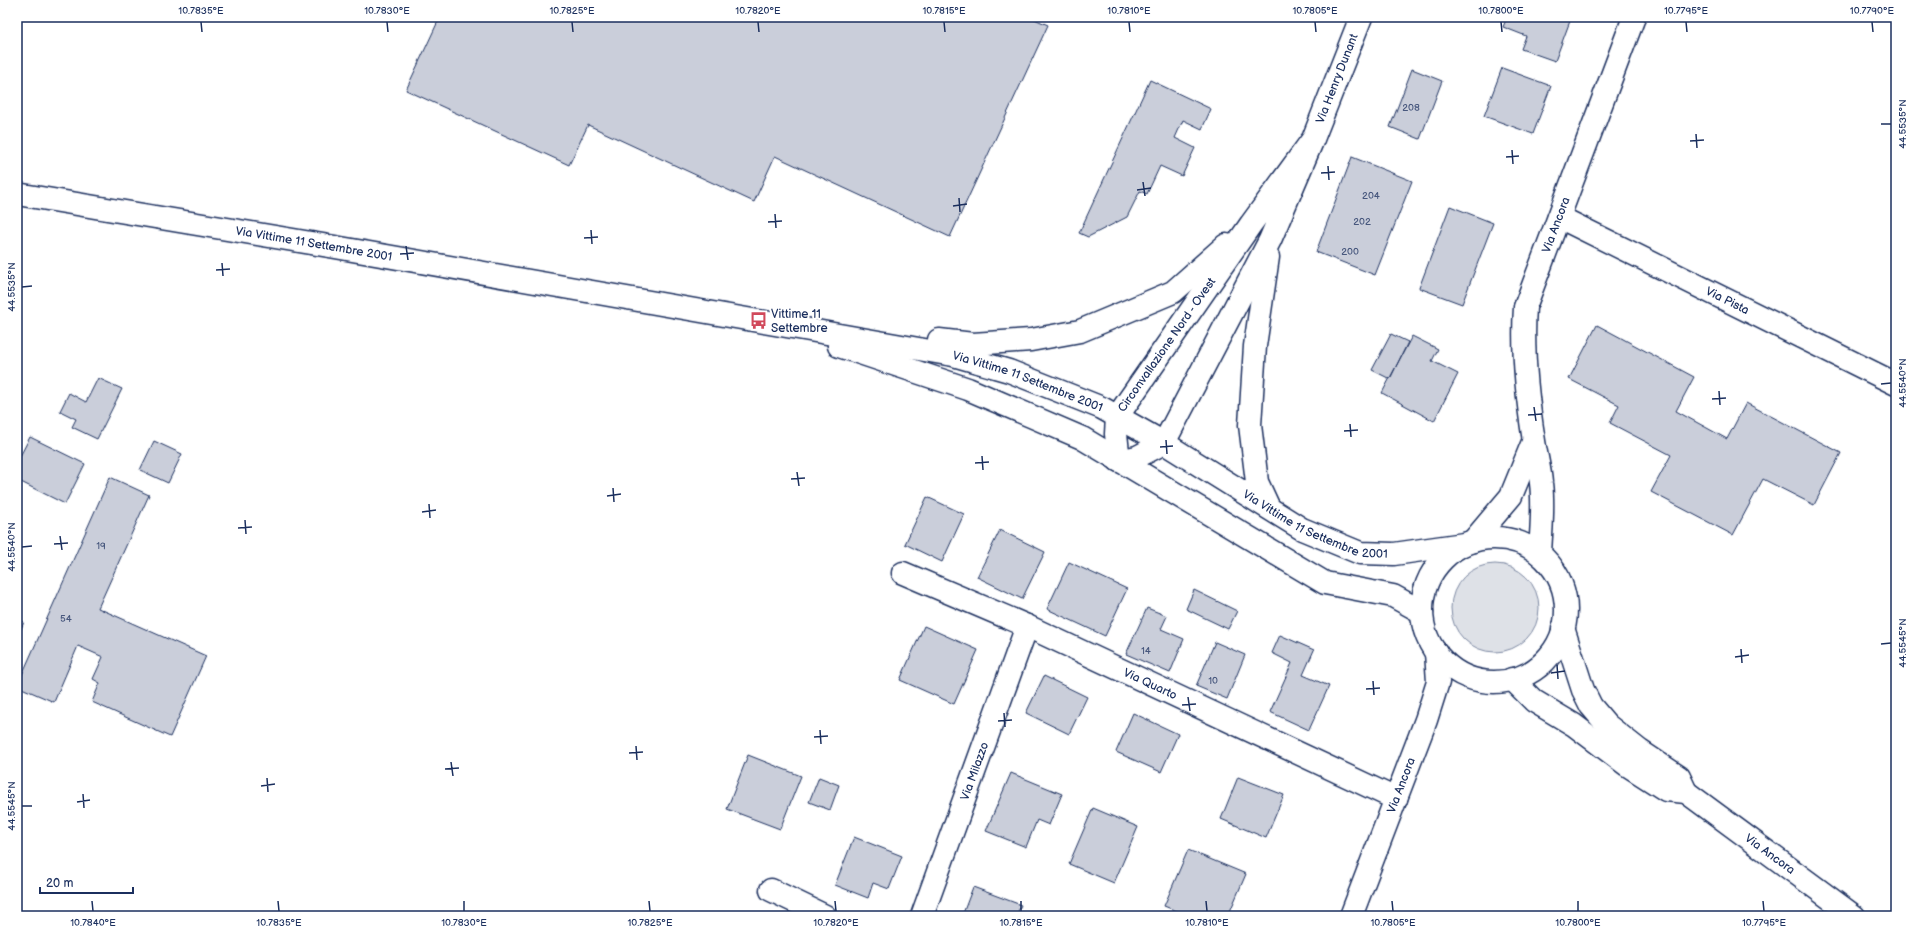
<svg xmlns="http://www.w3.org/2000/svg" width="1913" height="933" viewBox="0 0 1913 933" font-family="'Balsamiq Sans',sans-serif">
<rect width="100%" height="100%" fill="#fff"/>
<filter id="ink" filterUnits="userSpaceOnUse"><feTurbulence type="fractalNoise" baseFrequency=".025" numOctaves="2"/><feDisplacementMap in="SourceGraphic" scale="8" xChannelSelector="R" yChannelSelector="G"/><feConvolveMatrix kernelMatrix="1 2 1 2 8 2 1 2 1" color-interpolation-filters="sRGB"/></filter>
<g filter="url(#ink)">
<path fill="#dee1e7" stroke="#7c88a2" d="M1451 608a44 44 0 1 1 88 0a44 44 0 1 1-88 0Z"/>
<path fill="#caceda" stroke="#1b2f5e" d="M440,17H1030L1048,25L950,237L775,156L754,202L588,125L569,165L406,90Z
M1507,17H1560L1570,21L1555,61L1521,49L1526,36L1503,27Z
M1502,68L1551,86L1533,134L1484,116Z
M1412,69L1442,81L1420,139L1390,127Z
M1150,80L1211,109L1202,129L1183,120L1175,138L1195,148L1182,176L1160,166L1147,194L1140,191L1127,217L1088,237L1079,233Z
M1352,157L1412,181L1375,275L1316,252Z
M1450,206L1493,223L1462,304L1419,288Z
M1597,325L1694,377L1676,411L1727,439L1746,403L1841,453L1814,505L1763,479L1733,535L1651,492L1671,455L1610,423L1619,405L1569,379Z
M1391,334L1408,342L1390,379L1372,370Z
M1412,336L1438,349L1432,361L1458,374L1434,421L1382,393Z
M98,378L122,389L97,439L72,427L76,419L60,411L69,393L86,402Z
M30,437L85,464L65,504L17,480V462Z
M154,441L182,454L168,483L140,470Z
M110,477L149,495L98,608L206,656L170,737L92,702L100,683L93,679L103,657L78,646L54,702L17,686Z
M927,497L964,514L942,562L905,544Z
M1000,530L1045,552L1022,599L977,577Z
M1069,562L1127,589L1105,636L1047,609Z
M1194,590L1237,611L1228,629L1186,609Z
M1147,608L1167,616L1161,629L1184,639L1170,673L1126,654Z
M17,619L24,622L17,638Z
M924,626L978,650L954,704L900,680Z
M1280,635L1314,650L1303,675L1329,686L1309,730L1270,712L1292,663L1272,653Z
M1215,642L1245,655L1227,699L1196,686Z
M1044,676L1087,697L1069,734L1026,713Z
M1133,713L1178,734L1161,772L1116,752Z
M748,755L801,776L780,829L727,809Z
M1011,773L1062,794L1049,825L1037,820L1026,847L986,831Z
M819,777L839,785L830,810L809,802Z
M1238,777L1284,795L1266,838L1221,819Z
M1093,808L1138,827L1114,883L1069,864Z
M854,837L902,856L889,889L873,883L868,898L835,885Z
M1188,850L1246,874L1228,916H1189L1164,906Z
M973,887L1021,905L1016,916H962Z"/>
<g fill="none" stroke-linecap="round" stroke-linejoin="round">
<defs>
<g id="minor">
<path id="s1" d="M1559,217L1896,384"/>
<path d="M1473,541L1511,496L1533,442"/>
<path id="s2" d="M1540,554C1541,530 1544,507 1541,483C1540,469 1536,455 1534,441C1527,398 1522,351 1525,307L1634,17"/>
<path id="s3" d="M903,573L1027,626L1396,799"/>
<path d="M771,890L825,916"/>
<path id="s4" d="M922,916L1027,626"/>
<path id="s5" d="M1351,916L1426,720L1438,682L1436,652"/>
</g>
<g id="secondary">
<path id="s6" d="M1313,139L1251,224L1117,417L1116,434L1119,461L1137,457L1164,443L1270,240L1313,139L1361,17"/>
<path id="s7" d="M17,194L335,247L953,355L1009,371L1102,408L1164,443L1302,529L1360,553L1394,554L1464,544"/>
<path d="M1268,257L1255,346L1250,425L1257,482L1269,508"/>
<path d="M939,340L973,344L1031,340L1080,331L1173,292L1226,245"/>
<path d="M839,346L968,389L1082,438L1325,583L1393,596L1422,612"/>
<circle cx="1494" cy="610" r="72"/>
<path d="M1563,628L1583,690L1591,706L1607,725L1640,751L1679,777L1686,792"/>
<path id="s8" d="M1512,679L1534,701L1574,725L1627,765L1666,790L1686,792L1854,916"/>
</g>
</defs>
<use href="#minor" stroke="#1b2f5e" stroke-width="25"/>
<use href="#secondary" stroke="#1b2f5e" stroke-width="25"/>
<use href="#minor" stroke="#fff" stroke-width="22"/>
<use href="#secondary" stroke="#fff" stroke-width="22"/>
</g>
</g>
<path fill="none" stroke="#1b2f5e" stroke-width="1.5" d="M201,22L202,32M387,22L388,32M572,22L573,32M758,22L759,32M944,22L945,32M1129,22L1130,32M1315,22L1316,32M1501,22L1502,32M1686,22L1687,32M1872,22L1873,32M1881,124H1891M1696,134L1697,148M1690,141L1704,140M1512,150L1513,164M1506,157L1519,156M1328,166L1329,180M1321,173L1335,172M1143,182L1145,196M1137,190L1151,188M959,198L960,212M953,206L967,204M775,214L776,228M768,222L782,221M591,230L592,244M584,238L598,237M406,246L408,260M400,254L414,253M222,263L223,276M216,270L230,269M22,287L32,286M1881,384L1891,383M1719,391L1720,405M1712,399L1726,398M1534,407L1536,421M1528,415L1542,414M1350,424L1351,437M1344,431L1358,430M1166,440L1167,454M1160,447L1173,446M982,456L983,470M975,463L989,462M797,472L799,486M791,479L805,478M613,488L614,502M607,496L621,494M429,504L430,518M422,512L436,510M245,520L246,534M238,528L252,527M60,536L62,550M54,544L68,543M22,547L32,546M1881,644L1891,643M1741,649L1742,663M1735,657L1749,655M1557,665L1558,679M1551,673L1565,671M1373,681L1374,695M1366,689L1380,688M1188,697L1190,711M1182,705L1196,704M1004,713L1005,727M998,721L1012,720M820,730L821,744M814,737L828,736M636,746L637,760M629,753L643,752M451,762L453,776M445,769L459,768M267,778L268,792M261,786L275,784M83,794L84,808M77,802L90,800M22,806H32M92,901L93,911M278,901L279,911M464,901V911M649,901L650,911M835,901L836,911M1021,901V911M1206,901L1207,911M1392,901L1393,911M1578,901V911M1763,901L1764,911"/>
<defs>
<symbol id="bus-bare" viewBox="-9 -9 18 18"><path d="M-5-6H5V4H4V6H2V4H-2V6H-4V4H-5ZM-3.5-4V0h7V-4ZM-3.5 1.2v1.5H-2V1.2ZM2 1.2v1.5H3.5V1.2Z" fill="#d1495b" stroke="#fff" stroke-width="2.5" paint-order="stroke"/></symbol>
</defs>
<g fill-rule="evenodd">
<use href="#bus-bare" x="746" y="308" width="25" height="25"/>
</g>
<g text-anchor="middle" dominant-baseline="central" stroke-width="4" stroke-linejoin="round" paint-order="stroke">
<g font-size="10" fill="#47577d">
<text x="1411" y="108">208</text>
<text x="1371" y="196">204</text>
<text x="1362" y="222">202</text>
<text x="1350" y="252">200</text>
<text x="101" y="546">19</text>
<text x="66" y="619">54</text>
<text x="1146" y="651">14</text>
<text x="1213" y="681">10</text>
</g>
<g font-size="12" fill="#1b2f5e" stroke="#fff">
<text stroke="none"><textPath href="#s6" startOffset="837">Via Henry Dunant</textPath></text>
<text stroke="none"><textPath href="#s2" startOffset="336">Via Ancora</textPath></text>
<text stroke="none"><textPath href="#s7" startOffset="301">Via Vittime 11 Settembre 2001</textPath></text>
<text stroke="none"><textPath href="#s1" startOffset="188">Via Pista</textPath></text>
<text transform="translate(1167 345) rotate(-55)">Circonvallazione Nord - Ovest</text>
<text stroke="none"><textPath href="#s7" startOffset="1029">Via Vittime 11 Settembre 2001</textPath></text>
<text stroke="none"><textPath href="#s7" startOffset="1353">Via Vittime 11 Settembre 2001</textPath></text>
<text stroke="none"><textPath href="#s3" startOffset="271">Via Quarto</textPath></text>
<text stroke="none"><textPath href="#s4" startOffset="154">Via Milazzo</textPath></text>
<text stroke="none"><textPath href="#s5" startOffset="140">Via Ancora</textPath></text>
<text stroke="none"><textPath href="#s8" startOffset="315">Via Ancora</textPath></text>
</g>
<g font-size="12" fill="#1b2f5e" stroke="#fff" text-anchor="start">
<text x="771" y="314">Vittime 11<tspan x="771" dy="14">Settembre</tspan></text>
</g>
</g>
<rect width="1913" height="933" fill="none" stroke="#fff" stroke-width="44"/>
<path d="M40 887v6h93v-6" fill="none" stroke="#1b2f5e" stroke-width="2"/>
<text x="46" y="887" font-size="12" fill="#1b2f5e" stroke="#ffffff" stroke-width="3" paint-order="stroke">20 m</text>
<rect x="22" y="22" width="1869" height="889" fill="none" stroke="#1b2f5e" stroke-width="1.5"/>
<g font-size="10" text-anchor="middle" fill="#1b2f5e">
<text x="201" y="14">10.7835°E</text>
<text x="387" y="14">10.7830°E</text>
<text x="572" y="14">10.7825°E</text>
<text x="758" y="14">10.7820°E</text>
<text x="944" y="14">10.7815°E</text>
<text x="1129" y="14">10.7810°E</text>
<text x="1315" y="14">10.7805°E</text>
<text x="1501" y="14">10.7800°E</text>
<text x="1686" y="14">10.7795°E</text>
<text x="1872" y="14">10.7790°E</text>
<text transform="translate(1902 124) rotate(-90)" y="4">44.5535°N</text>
<text transform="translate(11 287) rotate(-90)" y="4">44.5535°N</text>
<text transform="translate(1902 383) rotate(-90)" y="4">44.5540°N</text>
<text transform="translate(11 547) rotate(-90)" y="4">44.5540°N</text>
<text transform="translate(1902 643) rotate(-90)" y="4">44.5545°N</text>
<text transform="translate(11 806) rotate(-90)" y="4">44.5545°N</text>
<text x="93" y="926">10.7840°E</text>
<text x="279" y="926">10.7835°E</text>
<text x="464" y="926">10.7830°E</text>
<text x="650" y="926">10.7825°E</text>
<text x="836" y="926">10.7820°E</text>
<text x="1021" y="926">10.7815°E</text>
<text x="1207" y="926">10.7810°E</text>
<text x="1393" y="926">10.7805°E</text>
<text x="1578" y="926">10.7800°E</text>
<text x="1764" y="926">10.7795°E</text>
</g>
</svg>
